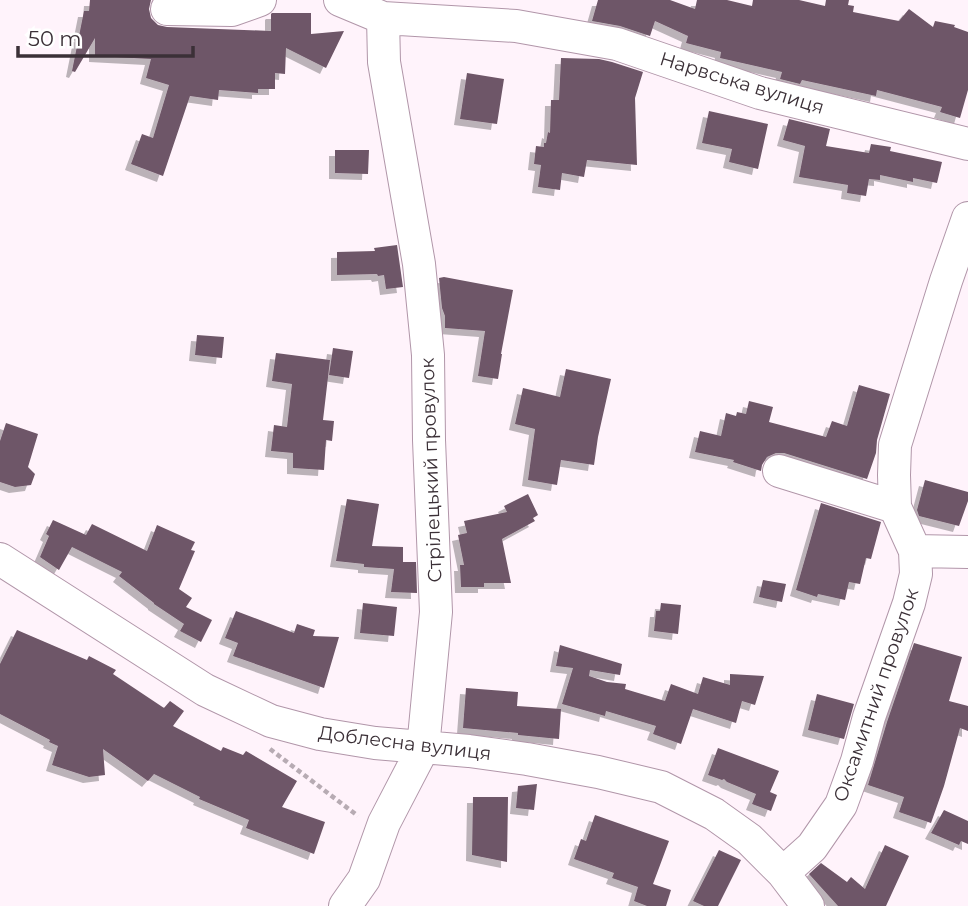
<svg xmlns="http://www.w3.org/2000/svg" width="968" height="906" viewBox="0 0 968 906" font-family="Montserrat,sans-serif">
<defs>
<filter id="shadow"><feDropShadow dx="-6" dy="6" stdDeviation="0" flood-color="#0004"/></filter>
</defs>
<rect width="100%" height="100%" fill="#fff3fb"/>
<path fill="#6e5667" filter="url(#shadow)" d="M90,0H151L149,9L151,18L158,25L167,27L271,31V14L272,13H311V34L344,31L326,68L286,48L285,74L275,73V89H258V93L219,90L218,100L190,96L163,176L131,164L142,134L153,138L169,85L146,78L151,59L95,56V38L75,72L72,71L84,11H89Z
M598,0H670L695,9L697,0H727L752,6L753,0H799L825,6L826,0H849L848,5L854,6L853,12L899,21L909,9L933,27L935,21L955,25L954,27L968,32V90L960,118L940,112L942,107L877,90L876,96L802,80L800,84L780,79L782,72L720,58L721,52L686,43L688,36L655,21L650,36L620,26L592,21Z
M561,58L599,59L612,62L643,72L635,98L637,165L587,160L584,177L562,173L560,190L538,187L541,165L534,164L536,146L544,147V143H546L548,132L550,133L551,100H559Z
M467,73L504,79L497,124L460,119Z
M709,111L768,124L758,169L729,162L732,149L702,143Z
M789,119L830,129L826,146L869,153L871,144L891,147L890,151L942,162L937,183L913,178V182L880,175V180L869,179L866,196L847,193L848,185L799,177L805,146L783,140Z
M335,150H369L368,174L335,173Z
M397,245L403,287L386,289L384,275L378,276L377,274L337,275V252L375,251L374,248Z
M444,277L513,290L501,354H502L498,379L478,376L485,331L445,328V316L442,308L439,278Z
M197,335L224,337L222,358L195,355Z
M333,348L353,351L349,378L329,375Z
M276,353L330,360L323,420L334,421L332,441L326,440L324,470L293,468V453L271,451L274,425L287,427L292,384L272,381Z
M566,369L611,379L598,437L594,465L561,460L557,485L528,480L535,429L515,424L523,388L560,397Z
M859,385L890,394L877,440L876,453L867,479L784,453H776L767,457L762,465L761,471L733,462L734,460L695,452L700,431L721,436L726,413L736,416L737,412L746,414L749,401L773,407L769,422L826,437L832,421L847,426Z
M6,423L38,434L28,467L35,474L31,485L15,487L0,482V441Z
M925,480L968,492V501L959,526L919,516L917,510Z
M528,494L538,515L533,518L535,521L502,539L511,583H484V587H461L460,565H464L458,535L467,533L464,521L507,512L504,506Z
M347,499L379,504L372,546L403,547V562H416L417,593L391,592L394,569L364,567V564L336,561Z
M821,503L881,522L871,559L866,558L860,584L849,582L845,600L818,594L817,597L796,590Z
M53,520L86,535L92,524L147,551L157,525L195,542L191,550L195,551L179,589L192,598L186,607L212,620L201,642L180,631L184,624L154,604V603L119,576L122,572L72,547L59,570L40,557L49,536L46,534Z
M763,580L786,584L782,602L759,597Z
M363,603L397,607L394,636L360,633Z
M661,603L681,605L678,634L654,631L656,611H660Z
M236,611L294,633L297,624L315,630L313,636L339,637L324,688L233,656L238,643L225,638Z
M17,630L87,660L89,656L116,670L113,674L164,708L170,701L184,711L173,726L221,751L223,747L243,755L246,751L297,781L282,807L325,822L314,854L246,828L249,820L199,799L200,797L154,774L148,781L103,749L105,775L89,777L52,765L58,746L49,742L50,740L0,714V664Z
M914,643L962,657L949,701L968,706V731L960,728L944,786L931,823L899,812L904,797L868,785L887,722Z
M560,645L622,664L620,675L590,670L589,676L607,682L626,684L625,689L665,701L671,684L698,694L703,677L730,685V674L764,676L755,705L742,701L736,723L693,709L681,744L653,734L656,726L606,711L605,716L562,704L573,668L556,666Z
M466,688L518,692L517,706L561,709L559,739L518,735V733L463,728Z
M817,694L854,704L844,739L808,730Z
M718,748L779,771L770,792L777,795L771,811L752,804L756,794L727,782L724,779L722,780L708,775Z
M537,784L534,810L516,808L518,786Z
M473,797H508L507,862L472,855Z
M944,810L968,821V844L961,841L959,845L931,833Z
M595,815L669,841L653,884L671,890L666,906H647L634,901L638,887L612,878L614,873L574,859L581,839L586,841Z
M885,845L909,856L886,906H838L809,874L821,863L847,882L851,877L865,889Z
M719,850L741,860L718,906H704L693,901Z"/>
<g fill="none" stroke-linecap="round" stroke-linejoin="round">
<defs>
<path id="minor" d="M340,0L383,18L516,26L617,44L760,93L968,144
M167,9L232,10L260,0
M779,471L895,507
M915,551L968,552
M0,559L205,690L271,721L320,734L375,743L469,751L527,759L598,772L661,787L714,814L749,839L783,873L808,906
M783,873L812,847L841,805L857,761L869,717L909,603L916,574L915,551L895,507L894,475L895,445L946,281L968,218
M345,906L364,879L384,823L423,748L436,612L429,440L428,355L419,264L384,62L383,18"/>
</defs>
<use href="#minor" stroke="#b196a9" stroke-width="34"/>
<path stroke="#b7abb3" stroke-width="4.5" stroke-dasharray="5 3.5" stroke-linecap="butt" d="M270,749L358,816"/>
<use href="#minor" stroke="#fff" stroke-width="32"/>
</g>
<g text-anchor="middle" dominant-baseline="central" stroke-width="7" stroke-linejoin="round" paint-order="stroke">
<g font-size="19" fill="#3b3037" stroke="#fff">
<text transform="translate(742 83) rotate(17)">Нарвська вулиця</text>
<text transform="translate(431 470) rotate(-92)">Стрілецький провулок</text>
<text transform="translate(876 695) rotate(-71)">Оксамитний провулок</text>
<text transform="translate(405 743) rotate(7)">Доблесна вулиця</text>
</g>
</g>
<path d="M18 46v10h175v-10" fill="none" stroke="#3b3037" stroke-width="3.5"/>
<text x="28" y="46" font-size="21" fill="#3b3037" stroke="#ffffff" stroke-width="5" paint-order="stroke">50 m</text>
</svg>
